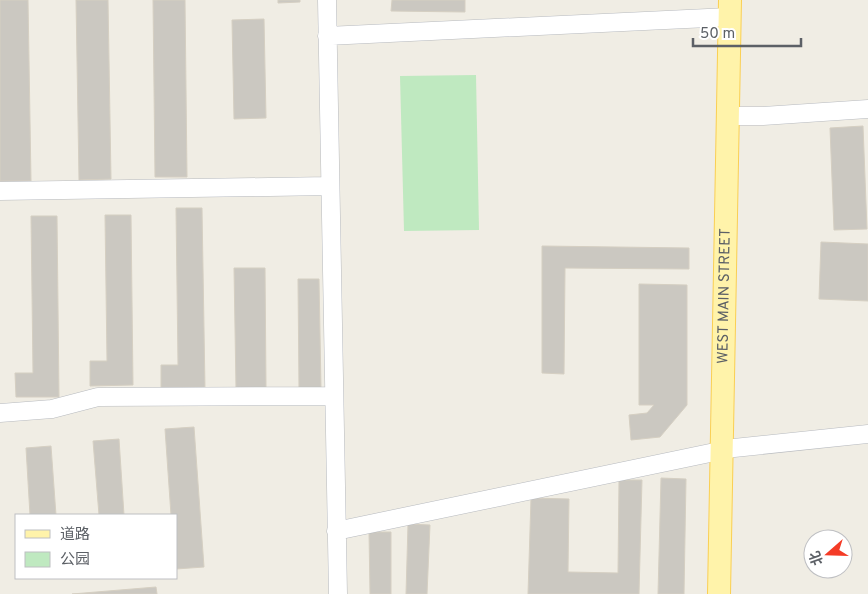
<svg xmlns="http://www.w3.org/2000/svg" width="868" height="594" viewBox="0 0 868 594" font-family="Overpass,'Noto Sans SC',sans-serif">
<rect width="100%" height="100%" fill="#f0ede4"/>
<path fill="#bfe9c0" d="M476,75L479,230L404,231L400,76Z"/>
<path fill="#cbc8c1" stroke="#d5cfc2" d="M0,0H28L31,181H0Z
M76,0H108L111,179L79,180Z
M153,0H185L187,177H155Z
M278,0H300V2L278,3Z
M392,0H465V12L391,11Z
M264,19L266,118L234,119L232,20Z
M863,126L867,229L834,230L830,128Z
M176,208H202L205,389H161V365H178Z
M105,215H131L133,385L90,386V361H107Z
M31,216H57L59,397H16L15,373H33Z
M821,242L868,244V301L819,299Z
M542,246L689,248V269L565,268L564,374L542,373Z
M234,268H265L266,388H236Z
M298,279H319L321,389H299Z
M639,284L687,285V405L660,437L631,440L629,415L647,413L654,405H639Z
M194,427L204,567L176,569V515H171L165,429Z
M119,439L124,515H99L93,441Z
M51,446L56,515H30L26,448Z
M661,478L686,479L684,594H658Z
M619,480H642L639,594H528L531,498L569,499L568,572L618,573Z
M408,524L430,525L427,594H406Z
M369,532H391V594H370Z
M156,587L157,594H72Z"/>
<g fill="none" stroke-linecap="round" stroke-linejoin="round">
<defs>
<path id="minor" d="M327,0L338,594
M327,36L729,17
M728,116H763L868,109
M0,191L330,186
M0,413L52,409L98,397L334,396
M336,531L734,448L868,434"/>
<g id="major">
<path id="s1" d="M719,594L730,0"/>
</g>
</defs>
<use href="#minor" stroke="#b7babf" stroke-width="19"/>
<use href="#major" stroke="#facf53" stroke-width="24"/>
<use href="#minor" stroke="#fff" stroke-width="18"/>
<use href="#major" stroke="#fff3aa" stroke-width="22"/>
</g>
<g text-anchor="middle" dominant-baseline="central" stroke-width="4" stroke-linejoin="round" paint-order="stroke">
<g font-size="15" fill="#5c6066" stroke="#fff">
<text stroke="none"><textPath href="#s1" startOffset="298">WEST MAIN STREET</textPath></text>
</g>
</g>
<rect x="15" y="514" width="162" height="65" fill="#ffffff" stroke="#bebfc2"/>
<rect x="25" y="530" width="25" height="8" fill="#fff3aa" stroke="#bebfc2"/>
<text x="60" y="539" font-size="15" fill="#5c6066">道路</text>
<rect x="25" y="552" width="25" height="15" fill="#bfe9c0" stroke="#bebfc2"/>
<text x="60" y="564" font-size="15" fill="#5c6066">公园</text>
<g transform="translate(828 554) rotate(250)"><circle r="24" fill="#ffffff" stroke="#bebfc2"/>
<path d="M0-4L9 19L0 12L-9 19Z" fill="#f43b26"/>
<text y="-8" font-size="14" font-weight="bold" text-anchor="middle" fill="#5c6066">北</text>
</g>
<path d="M693 38v8h108v-8" fill="none" stroke="#5c6066" stroke-width="2.5"/>
<text x="700" y="38" font-size="15" fill="#5c6066" stroke="#ffffff" stroke-width="4" paint-order="stroke">50 m</text>
</svg>
